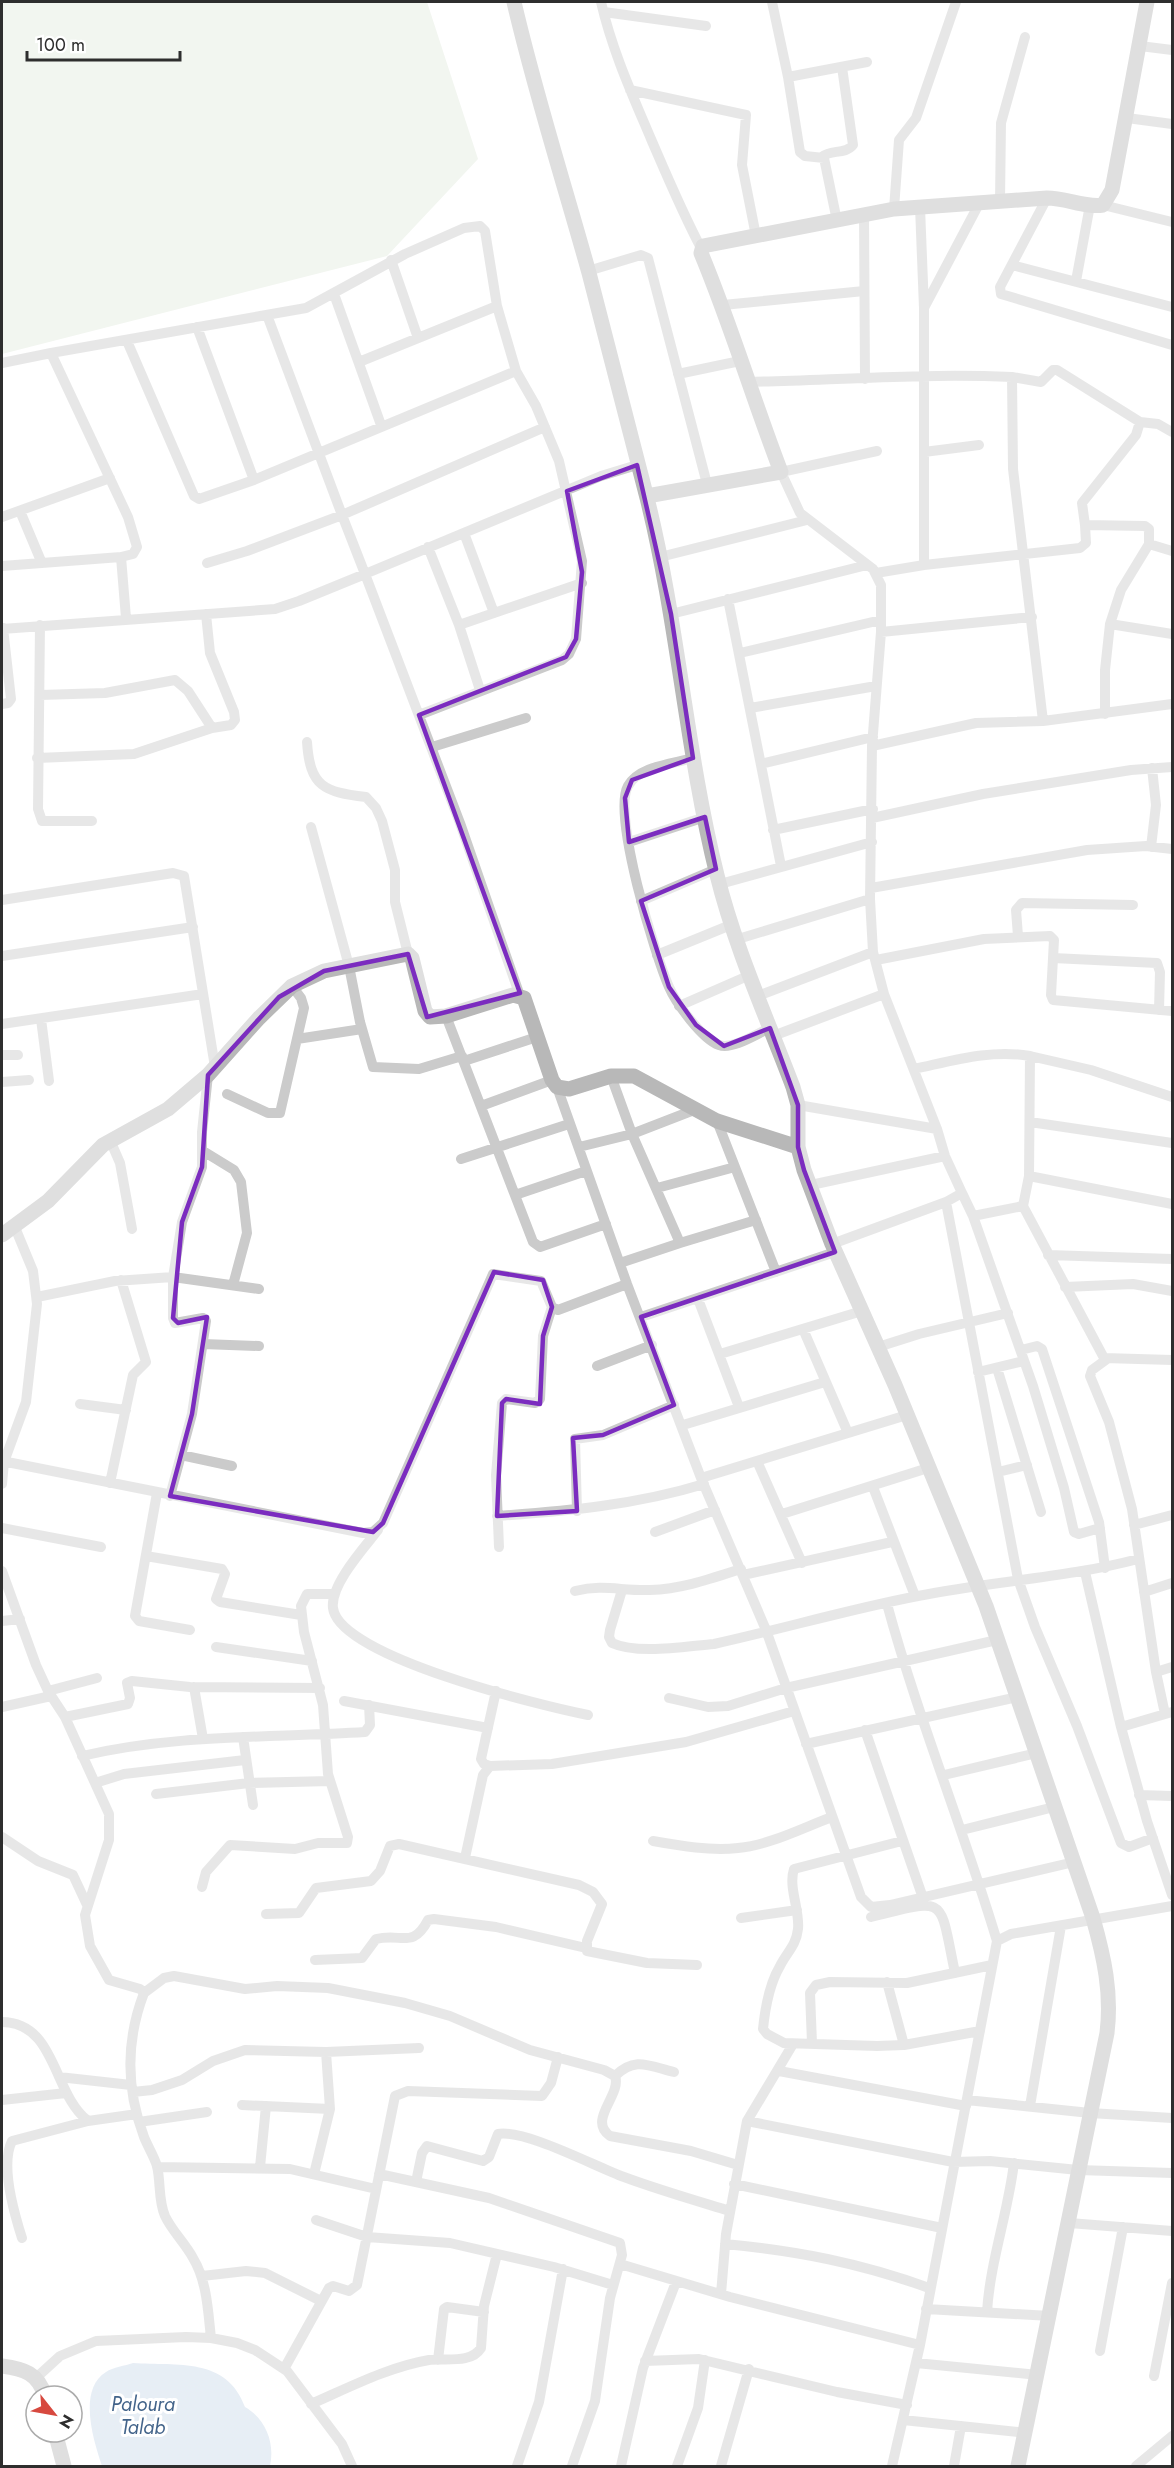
<svg xmlns="http://www.w3.org/2000/svg" width="1174" height="2468" viewBox="0 0 1174 2468" font-family="Jost,sans-serif">
<rect width="100%" height="100%" fill="#fff"/>
<path fill="#e2eadd" d="M2,2H427L478,159L387,256L2,354Z"/>
<path fill="#cbd9e9" d="M133,2363C178,2366 227,2357 245,2407C266,2419 275,2443 270,2466H102C94,2442 77,2390 106,2372C113,2367 125,2366 133,2363Z"/>
<g fill="none" stroke-linecap="round" stroke-linejoin="round">
<path stroke="#cbcbcb" stroke-width="10" d="M601,2C612,50 632,94 651,139C667,176 682,212 701,248
M772,2L788,77L800,152L805,156L824,158L837,221
M604,12L706,26
M1140,46L1172,50
M788,77L867,62
M630,90L746,115L742,165L756,236
M1127,118L1172,124
M822,157C830,149 845,155 853,145L842,67
M1047,198L1000,287L1001,294L1172,345
M1000,201L1001,123L1025,37
M1103,205L1172,222
M894,209L899,140L916,118L956,2
M864,215L865,379
M391,260L418,338
M1012,265L1172,307
M588,271L641,255L648,258L707,484
M1076,281L1090,205
M334,294L381,425
M723,305L864,291
M924,308L980,202
M267,315L342,515L545,427
M197,327L254,480
M127,341L194,496L199,499L254,480L516,371
M359,362L497,306
M2,363L51,353
M678,374L740,361
M1012,377L1041,382L1053,370H1057L1140,422L1136,435L1082,503L1085,525
M747,382C835,380 924,373 1012,377L1013,469L1043,721
M1140,422L1158,424L1172,432
M924,452L979,445
M20,511L41,561
M2,517L110,478
M464,533L494,613
M1149,544L1172,551
M428,547L459,625L480,690
M121,557L126,618
M660,557L807,520
M924,565L1080,548L1086,543L1085,525L1145,526L1149,529V544L1121,590L1110,624
M2,566L121,557L133,554L137,547L128,517L51,353L306,308L405,254L464,228L480,226L485,231L497,306L516,371L536,406L559,461L582,561L576,639L569,654L562,660L419,715
M876,573L924,565V308L920,207
M728,599L781,866
M671,614L867,565
M40,625L38,809L42,821H92
M459,625L582,583
M2,629L275,609L299,601L365,574L342,515L247,551L207,563
M881,632L1032,617
M740,653L881,620
M40,695L105,693L175,680L188,691L212,728
M2,704L8,703L11,699L3,628
M750,708L876,686
M1105,714V670L1110,624L1172,634
M307,742C310,787 324,792 366,797L376,808L382,821L395,870V902L408,954
M872,746L976,723L1043,721L1172,704
M432,747L526,718
M37,758L134,754L212,728L231,725L235,720L234,712L210,653L206,614
M693,758C673,764 639,766 628,786C612,814 655,955 669,987C676,1003 702,1039 719,1045C733,1050 758,1033 770,1028
M761,764L873,737
M872,818L983,794L1131,770L1172,767
M311,827L349,966L360,1022L373,1067L419,1069L462,1056
M773,830L873,809
M629,842L705,817
M1151,847L1156,805L1152,768
M720,884L872,842
M871,888L1087,850L1146,846L1172,849
M2,900L173,873L184,876L215,1067
M641,901L716,869
M1018,936L1016,910L1022,903L1133,905
M738,939L870,899
M657,955L733,924
M2,956L193,927
M1053,958L1157,963L1160,972L1159,1010
M876,960L984,939L1050,936L1054,940L1051,995L1053,1000L1172,1011
M520,996L460,823L365,574L601,476L637,465
M758,996L873,952
M679,1006L750,975
M446,1016L533,1242L540,1247L606,1224
M41,1019L49,1081
M2,1024L203,994
M773,1036L884,994
M297,1039L362,1029
M2,1055H18
M1030,1056L1091,1070L1172,1097
M464,1061L537,1037
M914,1069C952,1061 990,1049 1030,1056L1029,1176L1023,1206L1104,1358L1172,1360
M611,1076L632,1134L680,1243L620,1263
M2,1082L29,1080
M557,1087L627,1284L701,1478L766,1630L861,1897L871,1907L890,1905L1074,1862
M227,1094L268,1113H280L304,1008L301,998L292,986
M798,1105L937,1129
M481,1106L552,1080
M717,1121L776,1272
M1030,1122L1172,1143
M110,1140L120,1163L132,1229
M579,1147L632,1134L694,1110
M203,1151L234,1170L241,1182L247,1233L233,1285
M461,1159L569,1124
M1029,1176L1172,1204
M811,1185L945,1156
M657,1188L735,1167
M962,1193L973,1216L1023,1206
M515,1195L586,1171
M946,1202L1018,1579L1035,1627L1077,1726L1121,1843L1129,1847L1153,1838
M973,1216L1033,1386L1064,1488L1074,1532L1079,1534L1100,1528
M680,1243L756,1220
M832,1244L946,1202L962,1193L945,1156L937,1129L884,994L873,952L870,899L872,746L881,632V585L873,569L800,513L781,472L877,451
M1048,1255L1172,1259
M1065,1287L1133,1284L1172,1291
M37,1297L115,1281L173,1277L259,1289
M698,1299L739,1407
M641,1317L835,1252
M803,1329L848,1433
M203,1344L259,1346
M878,1347L919,1334L1008,1313
M1021,1350L1037,1346L1042,1349L1099,1522L1105,1568
M720,1354L862,1311
M1107,1359L1092,1370L1090,1376L1109,1422L1132,1509L1156,1672L1165,1714
M597,1366L652,1345
M997,1368L1041,1512
M978,1372L1024,1361
M80,1404L126,1410
M683,1425L825,1382
M181,1455L232,1466
M2,1461L363,1533L373,1532L383,1523L493,1274L541,1281L552,1307L558,1310L627,1284
M757,1461L802,1563
M998,1472L1027,1465
M701,1478L907,1415
M110,1483L133,1375L146,1362L121,1280
M2,1484L4,1462L26,1402L37,1304L33,1271L14,1225
M873,1487L915,1596
M157,1493L135,1616L139,1621L190,1630
M170,1496L192,1414L206,1321L203,1318L175,1323L173,1318V1277L182,1222L202,1167V1132L208,1075
M577,1511L575,1439L603,1435L674,1405
M782,1514L928,1468
M497,1516C567,1511 636,1505 704,1484
M1134,1525L1172,1515
M2,1528L101,1547
M378,1530C364,1548 330,1585 333,1608C339,1657 543,1706 588,1715
M655,1532L715,1510
M499,1547L496,1475L502,1403L506,1399L535,1403L540,1399L543,1336L552,1307
M146,1556L222,1569L225,1574L216,1599L220,1602L301,1615
M2,1571L36,1665L48,1691L65,1717L109,1814V1840L85,1915L90,1946L109,1980L140,1989L144,1993C126,2040 126,2089 144,2137C148,2147 154,2156 157,2166C161,2183 158,2200 165,2216C172,2231 185,2243 193,2258C207,2281 208,2311 211,2338
M1085,1572L1121,1727L1147,1821L1172,1895
M743,1575L892,1542
M622,1590L610,1630L609,1637L612,1643C638,1655 687,1646 714,1644C782,1629 850,1609 918,1596C991,1581 1067,1578 1138,1559
M575,1591C604,1584 621,1591 650,1590C682,1589 710,1579 741,1569
M1144,1592L1172,1583
M887,1604C918,1718 963,1828 997,1941
M2,1621L20,1619
M216,1647L312,1661
M1156,1672L1172,1667
M194,1687L203,1739
M48,1691L97,1678
M669,1698L708,1707L728,1706L786,1688L997,1640
M344,1701L488,1728
M2,1707L51,1696
M65,1717L128,1704L130,1698L127,1683L132,1681L190,1687L320,1688
M1121,1727L1172,1712
M865,1730L923,1898
M243,1737L253,1805
M806,1744L1018,1697
M82,1756C175,1734 270,1738 365,1732L370,1725L369,1705
M490,1766L484,1764L481,1759L496,1691
M944,1775L1037,1753
M95,1783L124,1774L245,1760
M156,1794L249,1783L330,1781
M1139,1795L1172,1796
M962,1830L1054,1807
M2,1837L38,1861L73,1875L87,1905
M653,1841C681,1846 710,1851 738,1848C770,1845 802,1828 832,1817
M902,1841L794,1869C788,1887 800,1910 798,1929C796,1946 787,1952 780,1966C770,1983 765,2009 763,2029L767,2034L784,2043L877,2046L904,2045L980,2031
M465,1858L483,1775L490,1766L552,1764L686,1742L794,1711
M202,1887L206,1872L230,1845L295,1849L318,1843H347L348,1837L328,1774L323,1705L304,1632L301,1606L307,1594H335
M266,1914L299,1913L316,1888L371,1881L380,1871L390,1846L399,1844L579,1885L593,1892L602,1904L587,1941V1951L647,1963L697,1965
M871,1917C949,1897 939,1897 955,1973
M741,1918L797,1910
M315,1960L362,1958L376,1939C402,1933 413,1949 428,1920L434,1919L496,1927L586,1948
M887,1982L904,2045
M144,1993L164,1978L174,1976L245,1989L277,1986L328,1988L405,2003L450,2016L530,2050L604,2070L615,2076C622,2095 587,2120 610,2136L691,2151L738,2165
M2,2022C57,2023 52,2093 88,2121
M812,2043L810,1993L816,1985L830,1982L907,1983L992,1965
M779,2071L966,2106
M615,2076C635,2056 649,2066 674,2072
M59,2077L131,2085
M133,2092L152,2090L182,2080L213,2061L245,2050L326,2052L419,2048
M2,2100L66,2093
M967,2100L1090,2113L1172,2118
M242,2105L330,2109
M1030,2106L1061,1926
M747,2121L953,2162L990,2161L1078,2170L1172,2173
M139,2122L207,2112
M157,2167L290,2169L376,2189
M260,2167L266,2106
M314,2174L330,2109L326,2052
M379,2174L489,2198L620,2243L622,2255L610,2298L595,2401L572,2466
M416,2182L422,2153L427,2146L483,2161L489,2157L498,2134C525,2129 596,2167 624,2177C659,2190 694,2200 730,2211
M734,2184L942,2228
M316,2220L367,2237L450,2243L554,2267L613,2285
M1069,2223L1172,2231
M22,2238C14,2213 0,2165 12,2141L88,2121L137,2114
M725,2244C798,2251 860,2263 929,2288
M620,2264L730,2297L920,2345
M202,2276L246,2271L265,2273L321,2301
M721,2294L726,2234L747,2121L793,2044
M926,2309L1050,2316
M987,2312C990,2262 1008,2213 1014,2163
M1100,2351L1123,2227
M438,2360L444,2309L447,2307L484,2312
M645,2361L699,2359L837,2392L907,2405
M916,2363L1038,2375
M284,2369L329,2288L333,2286L349,2291L357,2285L395,2096L408,2091L542,2096L551,2083L558,2057
M1154,2376L1172,2283
M37,2377L60,2356L96,2341L186,2337L211,2338L237,2343L255,2350L287,2371L342,2444L352,2466
M311,2404C348,2388 388,2367 429,2360C446,2358 471,2364 481,2348L484,2306L497,2254
M903,2420L1027,2433
M517,2466L539,2402L563,2269
M621,2466L643,2368L676,2282
M677,2466L698,2408L705,2360
M721,2466L749,2369
M892,2466L920,2345L997,1941L1011,1934L1172,1906
M954,2466L961,2426
M1136,2466L1172,2436"/>
<path stroke="#b8b8b8" stroke-width="15" d="M514,2C535,93 564,183 589,273C609,348 628,423 647,498C678,622 686,751 717,875C735,948 767,1018 793,1087L798,1105V1147L804,1170L832,1244L895,1385L986,1606L1093,1918C1104,1957 1112,1993 1107,2033L1018,2466
M647,496L781,472C753,399 731,325 701,253L703,246L894,209L1047,198C1066,198 1086,208 1103,205L1112,190L1147,2
M2,1235L48,1201L103,1145L168,1109L208,1075L259,1018L292,986L324,971L408,954L412,958L425,1011L430,1017L446,1016L513,995L524,998L552,1080L557,1087L569,1089L611,1076H634L717,1121L798,1147
M2,2366C24,2369 38,2373 45,2396
M55,2432L64,2466"/>
</g>
<path d="M0 0H1174V2468H0ZM637,465L671,614L693,758L632,780L625,798L629,842L705,817L716,869L641,901L669,987L696,1025L724,1046L770,1028L798,1105V1147L804,1170L835,1252L641,1317L674,1405L603,1435L573,1438L577,1511L497,1516L502,1403L506,1399L540,1404L543,1336L552,1307L543,1280L494,1272L383,1523L373,1532L170,1496L192,1414L207,1317L178,1323L173,1318L182,1222L202,1167L208,1075L279,997L324,971L408,954L427,1017L520,993L419,715L566,657L576,639L582,572L567,491Z" fill="#fff" fill-opacity=".55" fill-rule="evenodd"/>
<path fill="none" stroke="#7b2cbf" stroke-width="4.5" stroke-linejoin="round" d="M637,465L671,614L693,758L632,780L625,798L629,842L705,817L716,869L641,901L669,987L696,1025L724,1046L770,1028L798,1105V1147L804,1170L835,1252L641,1317L674,1405L603,1435L573,1438L577,1511L497,1516L502,1403L506,1399L540,1404L543,1336L552,1307L543,1280L494,1272L383,1523L373,1532L170,1496L192,1414L207,1317L178,1323L173,1318L182,1222L202,1167L208,1075L279,997L324,971L408,954L427,1017L520,993L419,715L566,657L576,639L582,572L567,491Z"/>
<g text-anchor="middle" dominant-baseline="central" stroke-width="6" stroke-linejoin="round" paint-order="stroke">
<g font-size="20" font-style="italic" fill="#43648a" stroke="#fff">
<text x="143" y="2404">Paloura<tspan x="143" dy="23">Talab</tspan></text>
</g>
</g>
<rect width="1174" height="2468" fill="none" stroke="#2e2e2e" stroke-width="6"/>
<g transform="translate(54 2414) rotate(121)"><circle r="28" fill="#ffffff" stroke="#ababab" stroke-width="1.5"/>
<path d="M0-4.5L10 22L0 15L-10 22Z" fill="#d7493f"/>
<text y="-9" font-size="16" font-weight="bold" text-anchor="middle" fill="#2e2e2e">N</text>
</g>
<path d="M27 51v9h153v-9" fill="none" stroke="#2e2e2e" stroke-width="3"/>
<text x="36" y="51" font-size="18" fill="#2e2e2e" stroke="#ffffff" stroke-width="4.5" paint-order="stroke">100 m</text>
</svg>
